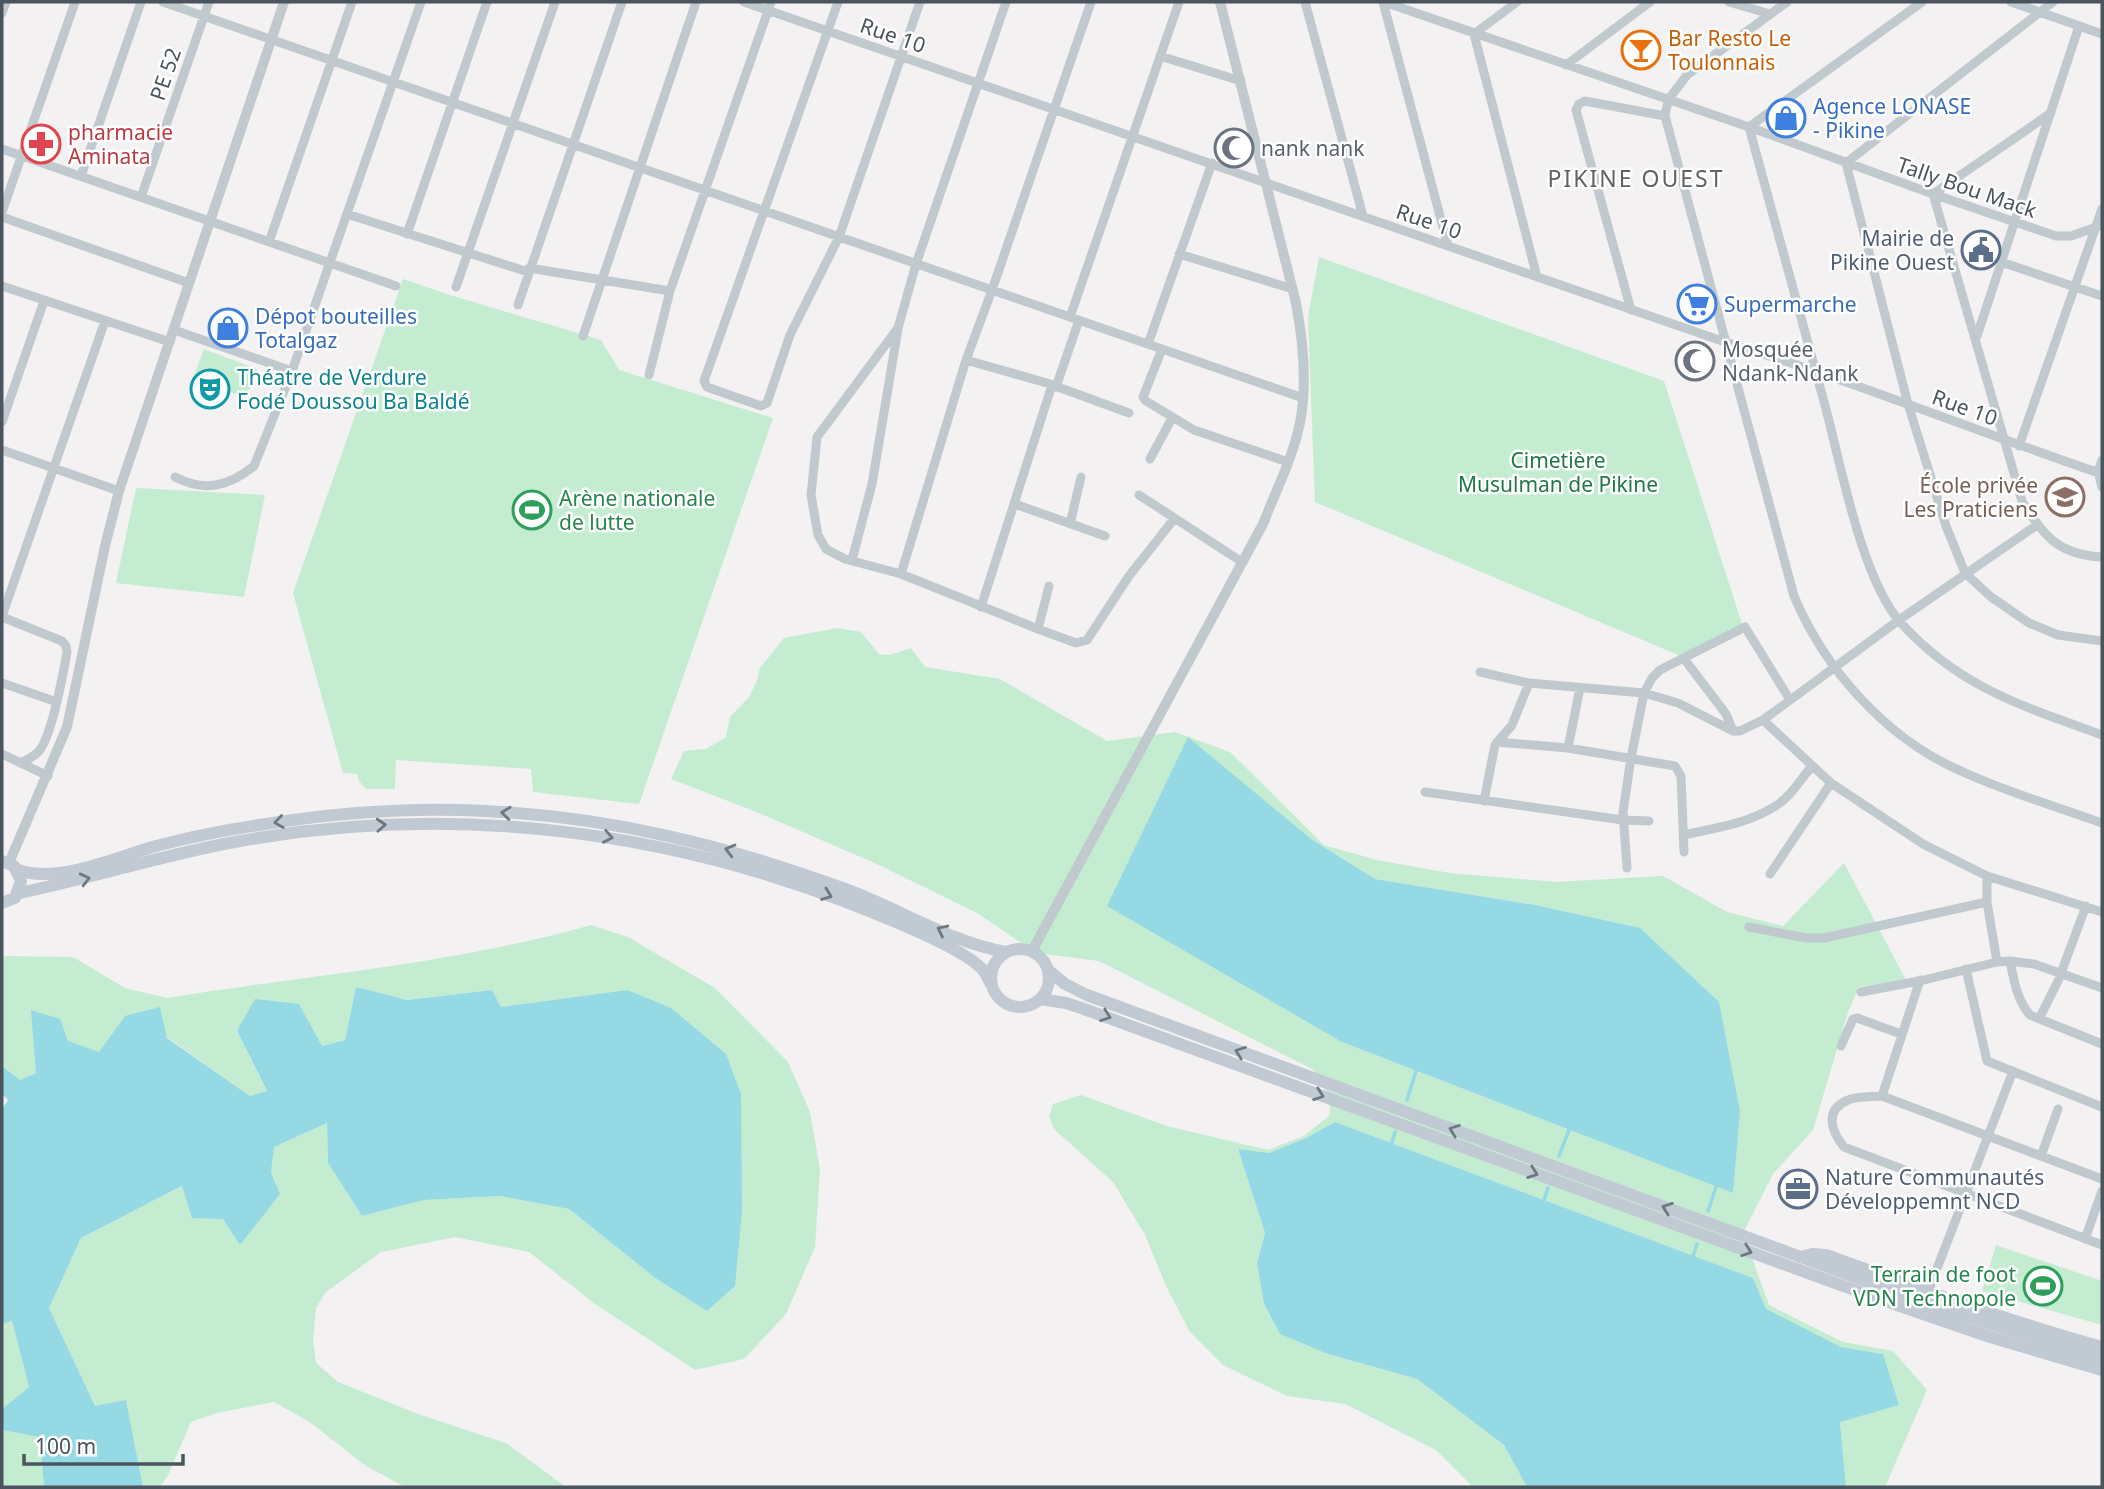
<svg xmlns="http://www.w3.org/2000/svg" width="2104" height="1489" viewBox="0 0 2104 1489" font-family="'Noto Sans',sans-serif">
<rect width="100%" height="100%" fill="#f3f1f1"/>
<path fill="#c4ecd1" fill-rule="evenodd" d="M1319,257L1664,381L1743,627L1683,657L1315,502L1308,317Z
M403,279L450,295L601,340L619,370L773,418L639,804L533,792L531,769L396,760L395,789H366L359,781L357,774L343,773L293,593Z
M204,349L257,369L246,398L193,378Z
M136,488L265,495L244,597L116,583Z
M837,628L861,632L879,654L890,655L911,648L925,667L1000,679L1107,741L1175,732L1230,752L1324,845L1377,860L1450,873L1556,882L1663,876L1727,912L1783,926L1844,863L1906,980L1859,987L1848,1012L1813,1130L1773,1174L1743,1233L1769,1305L1843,1342L1893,1351L1927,1390L1885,1487H1846L1840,1422L1883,1354L1841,1347L1765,1309L1753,1278L1335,1122L1306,1138L1269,1153L1238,1149L1265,1233L1257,1263L1264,1304L1280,1334L1325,1353L1417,1379L1504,1445L1527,1487H1473L1436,1450L1345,1404L1287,1396L1223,1365L1190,1332L1166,1286L1145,1235L1113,1182L1055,1130L1049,1117L1053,1104L1081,1095L1167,1126L1268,1150L1304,1136L1330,1115L1329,1095L1314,1070L1099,961L1036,953L977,913L879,865L759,813L671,779L684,751L706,749L726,737L730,717L749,697L757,681L760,668L784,638ZM1311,839L1375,879L1535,905L1733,1193L1342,1042Z
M591,925L628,937L715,988L788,1062L810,1112L820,1170L815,1247L786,1314L744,1359L695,1370L595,1304L529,1252L455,1237L381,1252L326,1292L316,1308L313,1339L316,1363L338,1382L418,1414L506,1443L566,1487H405L366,1466L311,1423L274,1402L217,1413L191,1422L168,1475L160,1487H143L126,1400L95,1407L49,1308L81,1238L183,1186L223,1219L240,1244L271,1173L274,1147L327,1123L328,1163L362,1216L424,1200L500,1196L569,1209L654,1277L627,990L501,1007L492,990L407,1000L356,988L345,1040L321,1046L299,1004L237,1031L267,1092L250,1096L167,1037L125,1016L99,1053L67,1041L32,1010L36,1073L20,1080L2,1066V956L73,957L125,988L167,998C308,975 454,964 591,925Z
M1996,1245L2102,1281V1325L1982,1291Z
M12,1321L29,1387L2,1409V1324Z
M2,1430L40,1436L44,1487H2Z"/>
<path fill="#95d9e5" d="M1188,737L1311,839L1375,879L1535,905L1640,928L1719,1002L1740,1111L1733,1193L1342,1042L1107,906Z
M356,987L407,1000L492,990L501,1007L627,990L671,1008L726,1054L741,1094L742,1211L735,1286L707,1311L654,1277L569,1209L500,1196L424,1200L362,1216L328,1163L327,1123L274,1147L271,1173L280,1194L240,1245L223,1219L192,1218L182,1186L81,1238L49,1308L95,1406L126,1400L143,1487H44L40,1437L2,1430V1409L29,1387L12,1321L2,1324V1109L8,1100L2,1094V1066L20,1080L36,1073L31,1010L60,1019L68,1041L99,1052L125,1016L160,1007L167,1038L250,1096L267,1091L237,1031L255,999L299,1004L322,1046L345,1040Z
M1335,1122L1753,1278L1766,1309L1841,1347L1883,1354L1899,1405L1840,1422L1846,1487H1527L1504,1445L1417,1379L1325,1353L1280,1334L1264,1304L1257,1263L1265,1233L1238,1149L1269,1153L1306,1138Z"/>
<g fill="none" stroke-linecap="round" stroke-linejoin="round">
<path stroke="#95d9e5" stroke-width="3.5" d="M1407,1100L1416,1071
M1392,1143L1395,1132
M1559,1156L1569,1130
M1544,1200L1548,1188
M1708,1211L1716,1187
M1693,1256L1697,1244"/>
<path stroke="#c0c9ce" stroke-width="9" d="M163,2L1303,398
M744,2L1725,342C1853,381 1976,431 2102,474
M838,2L704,381L707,387L761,406L767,403L790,335L839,237L920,2
M1006,2L916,264L898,328L817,437L811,495L818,535L826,549L845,559L901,574L1038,629
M1305,2L1363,216
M1383,2L1448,246
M1384,2L1749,127L1933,194L2056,236H2071L2102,225
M1517,2L1474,34L1537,277
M1729,2L1770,14
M1787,2L1687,75L1668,100L1665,116L1794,596C1825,670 1887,739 1961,771C2006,792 2055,806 2102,823
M1922,2L1749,127C1775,221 1801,315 1826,409C1841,466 1862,580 1901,623C1960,688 2023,706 2102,735
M2011,2L2102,34
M2053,2L1846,163L1908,404L1946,526L1965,573L1991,597L2029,623L2058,635L2102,641
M2,13L6,2
M1160,56L1241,81
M1566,65L1650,2
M2051,113L1933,194L2022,501C2043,536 2059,555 2102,557
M2,149L396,286
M81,176L141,2
M141,197L209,2
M2,212L75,2
M347,214L528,272
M2,217L189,283
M407,234L487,2
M269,242L352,2
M1179,254L1293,289
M2001,262L2102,296
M529,268L670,291
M2,286L170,342
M456,287L555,2
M518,305L622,2
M1631,310L1576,110L1579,104L1585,101L1665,116
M1070,317L1179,2
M174,330L292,371
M583,336L696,2
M1977,336L2079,26
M1148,344L1212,163
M1162,349L1143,397L1146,401L1194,430L1288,462
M966,360L1047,383L1129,413
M649,375L670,291L771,2
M1056,387L1079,320
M2,422L44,301
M2019,446L2102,209
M2,450L119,491
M1150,459L1172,418
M2102,460L2098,472L2102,487
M175,477C204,492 228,487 254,466L292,371L421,2
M1139,495L1242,562
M1015,504L1105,536
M1070,524L1081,477
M852,560L872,484L898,329
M901,574L966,360L992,290L1091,2
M1049,586L1038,629L1076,643L1087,640L1129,576L1174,519
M981,607L1052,385
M2,616L105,321
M2,617L62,641L66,646L67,653C63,674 52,736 39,751C34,757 27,760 20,763
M1685,660L1726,714L1733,731
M1480,672L1529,683
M2,683L57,702
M1763,720L1831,783L1923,844L1987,876L2102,912
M1497,742L1568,748L1675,766L1681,776L1684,852
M1568,748L1580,688
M2,754L48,776
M1425,792L1623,820L1649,821
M1484,801L1495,745L1512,725L1529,683L1644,693L1678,703L1733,731H1740L1763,720L1899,620L2037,525
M1684,835C1714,828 1747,824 1774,807C1790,798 1800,780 1812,766
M1627,868L1623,812L1631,758L1644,693L1652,678L1660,670L1745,627L1790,700
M1770,874L1831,783
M1987,876V902L1997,962
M1749,927L1806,938H1824L1987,902
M2010,961C2014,981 2017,1000 2030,1015L2102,1044
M1966,969L1987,1061L2102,1107
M1861,992L1924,980L1997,962L2010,961L2034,964L2102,988
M2039,1019L2058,981L2086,906
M1841,1046L1853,1019L1857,1018L1901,1034
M1882,1096L1920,980
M2041,1156L2058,1109
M2102,1179L1882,1096C1872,1097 1857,1096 1848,1100C1824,1110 1831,1131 1844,1147L2102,1245
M2085,1239L2102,1191
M1928,1292L2013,1071"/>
<path stroke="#c0c9ce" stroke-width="10" d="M9,863L67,727L105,546L119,491L284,2
M1032,951L1263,524C1276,490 1295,454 1301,417C1307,379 1303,340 1296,303L1220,2"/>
<path stroke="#c1cad3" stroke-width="12" d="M2,861L14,866L21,881L15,898L2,903
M18,870C58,884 116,857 156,846C190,837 225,830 259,825C333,813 411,807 485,811C611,817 728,846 845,889C898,908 952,943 1006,952
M19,893C93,878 165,854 240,841C445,804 653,828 846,902C877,914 963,947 983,970C986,974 988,979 991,984
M991 978a29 29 0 1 1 58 0a29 29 0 1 1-58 0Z
M1048,970L1065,984L1087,995L1896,1292L1996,1326L2102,1358
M1040,999L1066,1003L1084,1009L1871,1296L1990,1337L2102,1370
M1800,1257L1812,1254L1826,1255C1917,1288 2008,1321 2102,1347"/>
</g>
<defs><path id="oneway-chevron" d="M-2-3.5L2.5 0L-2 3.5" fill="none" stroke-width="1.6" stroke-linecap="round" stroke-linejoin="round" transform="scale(1.75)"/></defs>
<g stroke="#6e7880">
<use href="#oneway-chevron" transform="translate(506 813) rotate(-174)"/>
<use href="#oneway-chevron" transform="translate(279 822) rotate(172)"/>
<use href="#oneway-chevron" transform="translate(381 825) rotate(-3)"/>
<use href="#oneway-chevron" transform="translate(608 837) rotate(11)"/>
<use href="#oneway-chevron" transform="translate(730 850) rotate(-165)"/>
<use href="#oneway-chevron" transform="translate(85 879) rotate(-14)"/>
<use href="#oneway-chevron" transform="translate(827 895) rotate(21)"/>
<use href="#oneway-chevron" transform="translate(942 930) rotate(-154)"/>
<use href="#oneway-chevron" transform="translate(1106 1016) rotate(20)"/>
<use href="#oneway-chevron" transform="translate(1240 1052) rotate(-160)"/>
<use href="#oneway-chevron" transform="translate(1319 1095) rotate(20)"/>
<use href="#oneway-chevron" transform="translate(1454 1130) rotate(-160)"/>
<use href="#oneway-chevron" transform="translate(1533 1173) rotate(20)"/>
<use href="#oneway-chevron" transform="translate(1667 1208) rotate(-160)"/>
<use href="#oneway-chevron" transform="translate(1747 1251) rotate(20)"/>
</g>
<defs>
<symbol id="bar-ring" viewBox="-11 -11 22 22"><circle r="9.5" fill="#fff" stroke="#e8710a" stroke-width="1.5"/><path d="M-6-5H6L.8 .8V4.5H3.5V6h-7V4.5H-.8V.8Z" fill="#e8710a"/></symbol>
<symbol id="shop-ring" viewBox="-11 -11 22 22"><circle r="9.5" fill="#fff" stroke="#3f7fe0" stroke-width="1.5"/><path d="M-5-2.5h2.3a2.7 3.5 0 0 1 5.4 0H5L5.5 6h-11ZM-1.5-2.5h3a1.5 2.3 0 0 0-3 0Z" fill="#3f7fe0"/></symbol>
<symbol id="pharmacy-ring" viewBox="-11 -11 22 22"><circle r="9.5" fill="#fff" stroke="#e0444e" stroke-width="1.5"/><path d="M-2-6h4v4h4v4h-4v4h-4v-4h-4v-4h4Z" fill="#e0444e"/></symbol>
<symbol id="mosque-ring" viewBox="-11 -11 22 22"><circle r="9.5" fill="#fff" stroke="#6b7280" stroke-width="1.5"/><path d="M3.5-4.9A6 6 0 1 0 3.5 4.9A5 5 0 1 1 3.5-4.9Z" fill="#6b7280"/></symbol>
<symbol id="civic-ring" viewBox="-11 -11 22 22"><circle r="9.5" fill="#fff" stroke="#5c6f8a" stroke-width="1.5"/><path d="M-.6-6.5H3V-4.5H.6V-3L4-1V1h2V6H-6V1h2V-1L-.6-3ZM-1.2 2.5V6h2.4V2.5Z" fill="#5c6f8a"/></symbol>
<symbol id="supermarket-ring" viewBox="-11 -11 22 22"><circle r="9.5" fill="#fff" stroke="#3f7fe0" stroke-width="1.5"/><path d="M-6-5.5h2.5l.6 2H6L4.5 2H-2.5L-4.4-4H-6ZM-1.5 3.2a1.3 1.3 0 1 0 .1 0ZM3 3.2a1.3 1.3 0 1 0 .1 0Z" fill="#3f7fe0"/></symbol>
<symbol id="theatre-ring" viewBox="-11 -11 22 22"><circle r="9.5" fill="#fff" stroke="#0f9aa8" stroke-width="1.5"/><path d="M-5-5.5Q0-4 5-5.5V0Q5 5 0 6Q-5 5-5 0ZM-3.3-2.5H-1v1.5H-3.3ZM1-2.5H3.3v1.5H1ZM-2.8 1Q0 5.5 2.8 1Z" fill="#0f9aa8"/></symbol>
<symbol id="school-ring" viewBox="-11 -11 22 22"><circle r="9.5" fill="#fff" stroke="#8d6e63" stroke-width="1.5"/><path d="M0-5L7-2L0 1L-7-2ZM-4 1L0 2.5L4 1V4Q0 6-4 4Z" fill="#8d6e63"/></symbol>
<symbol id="stadium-ring" viewBox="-11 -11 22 22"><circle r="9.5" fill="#fff" stroke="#2e9e5b" stroke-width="1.5"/><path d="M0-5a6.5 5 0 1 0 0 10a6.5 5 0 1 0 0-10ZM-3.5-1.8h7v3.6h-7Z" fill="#2e9e5b"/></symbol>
<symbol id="office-ring" viewBox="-11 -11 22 22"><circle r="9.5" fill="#fff" stroke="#5c6f8a" stroke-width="1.5"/><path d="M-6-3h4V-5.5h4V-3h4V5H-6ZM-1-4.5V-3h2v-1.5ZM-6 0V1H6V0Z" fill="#5c6f8a"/></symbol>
</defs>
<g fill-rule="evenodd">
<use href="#bar-ring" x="1619" y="28" width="44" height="44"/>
<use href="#shop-ring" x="1764" y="96" width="44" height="44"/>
<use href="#pharmacy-ring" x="19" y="122" width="44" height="44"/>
<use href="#mosque-ring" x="1212" y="126" width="44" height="44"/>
<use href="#civic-ring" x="1959" y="228" width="44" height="44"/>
<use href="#supermarket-ring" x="1675" y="282" width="44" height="44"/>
<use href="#shop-ring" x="206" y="306" width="44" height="44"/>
<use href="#mosque-ring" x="1673" y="339" width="44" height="44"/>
<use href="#theatre-ring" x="188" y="367" width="44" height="44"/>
<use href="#school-ring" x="2043" y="475" width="44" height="44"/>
<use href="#stadium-ring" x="510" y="488" width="44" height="44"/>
<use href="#office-ring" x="1776" y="1167" width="44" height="44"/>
<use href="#stadium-ring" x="2021" y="1264" width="44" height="44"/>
</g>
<g text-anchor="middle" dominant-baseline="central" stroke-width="5" stroke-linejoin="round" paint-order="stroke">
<g font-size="21" fill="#4a555d" stroke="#fff">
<text transform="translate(893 35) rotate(19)">Rue 10</text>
<text transform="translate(165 74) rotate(-71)">PE 52</text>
<text transform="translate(1967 187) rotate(19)">Tally Bou Mack</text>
<text transform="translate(1429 221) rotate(19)">Rue 10</text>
<text transform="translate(1965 407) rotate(20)">Rue 10</text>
</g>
<g font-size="21" fill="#c56008" stroke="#fff" text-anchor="start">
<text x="1668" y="38">Bar Resto Le<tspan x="1668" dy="24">Toulonnais</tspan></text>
</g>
<g font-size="21" fill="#366cbe" stroke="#fff" text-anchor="start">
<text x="1813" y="106">Agence LONASE<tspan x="1813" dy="24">- Pikine</tspan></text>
<text x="1724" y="304">Supermarche</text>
<text x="255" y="316">Dépot bouteilles<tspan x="255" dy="24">Totalgaz</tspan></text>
</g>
<g font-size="21" fill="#be3a42" stroke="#fff" text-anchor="start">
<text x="68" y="132">pharmacie<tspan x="68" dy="24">Aminata</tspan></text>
</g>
<g font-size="21" fill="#5b616d" stroke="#fff" text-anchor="start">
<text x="1261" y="148">nank nank</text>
<text x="1722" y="349">Mosquée<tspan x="1722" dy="24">Ndank-Ndank</tspan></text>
</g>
<g font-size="21" fill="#4e5e75" stroke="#fff" text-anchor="end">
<text x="1954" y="238">Mairie de<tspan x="1954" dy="24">Pikine Ouest</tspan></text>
<text x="1825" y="1177" text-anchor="start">Nature Communautés<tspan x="1825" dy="24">Développemnt NCD</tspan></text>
</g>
<g font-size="21" fill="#0d838f" stroke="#fff" text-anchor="start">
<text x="237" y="377">Théatre de Verdure<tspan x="237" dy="24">Fodé Doussou Ba Baldé</tspan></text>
</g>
<g font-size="21" fill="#207947" stroke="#fff">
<text x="1558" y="460">Cimetière<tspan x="1558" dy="24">Musulman de Pikine</tspan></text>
</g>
<g font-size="21" fill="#785e54" stroke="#fff" text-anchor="end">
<text x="2038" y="485">École privée<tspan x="2038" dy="24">Les Praticiens</tspan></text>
</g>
<g font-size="21" fill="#27864d" stroke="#fff" text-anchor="start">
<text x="559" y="498">Arène nationale<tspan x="559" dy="24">de lutte</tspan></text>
<text x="2016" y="1274" text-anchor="end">Terrain de foot<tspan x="2016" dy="24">VDN Technopole</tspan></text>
</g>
<g font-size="23" letter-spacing="2" fill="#5e6265" stroke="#fff">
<text x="1636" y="178">PIKINE OUEST</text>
</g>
</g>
<rect width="2104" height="1489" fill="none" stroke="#4a555d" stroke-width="7"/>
<path d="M24 1454v10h159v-10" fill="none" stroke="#4a555d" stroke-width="3.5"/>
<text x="35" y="1454" font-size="21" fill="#4a555d" stroke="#ffffff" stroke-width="5" paint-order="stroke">100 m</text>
</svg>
